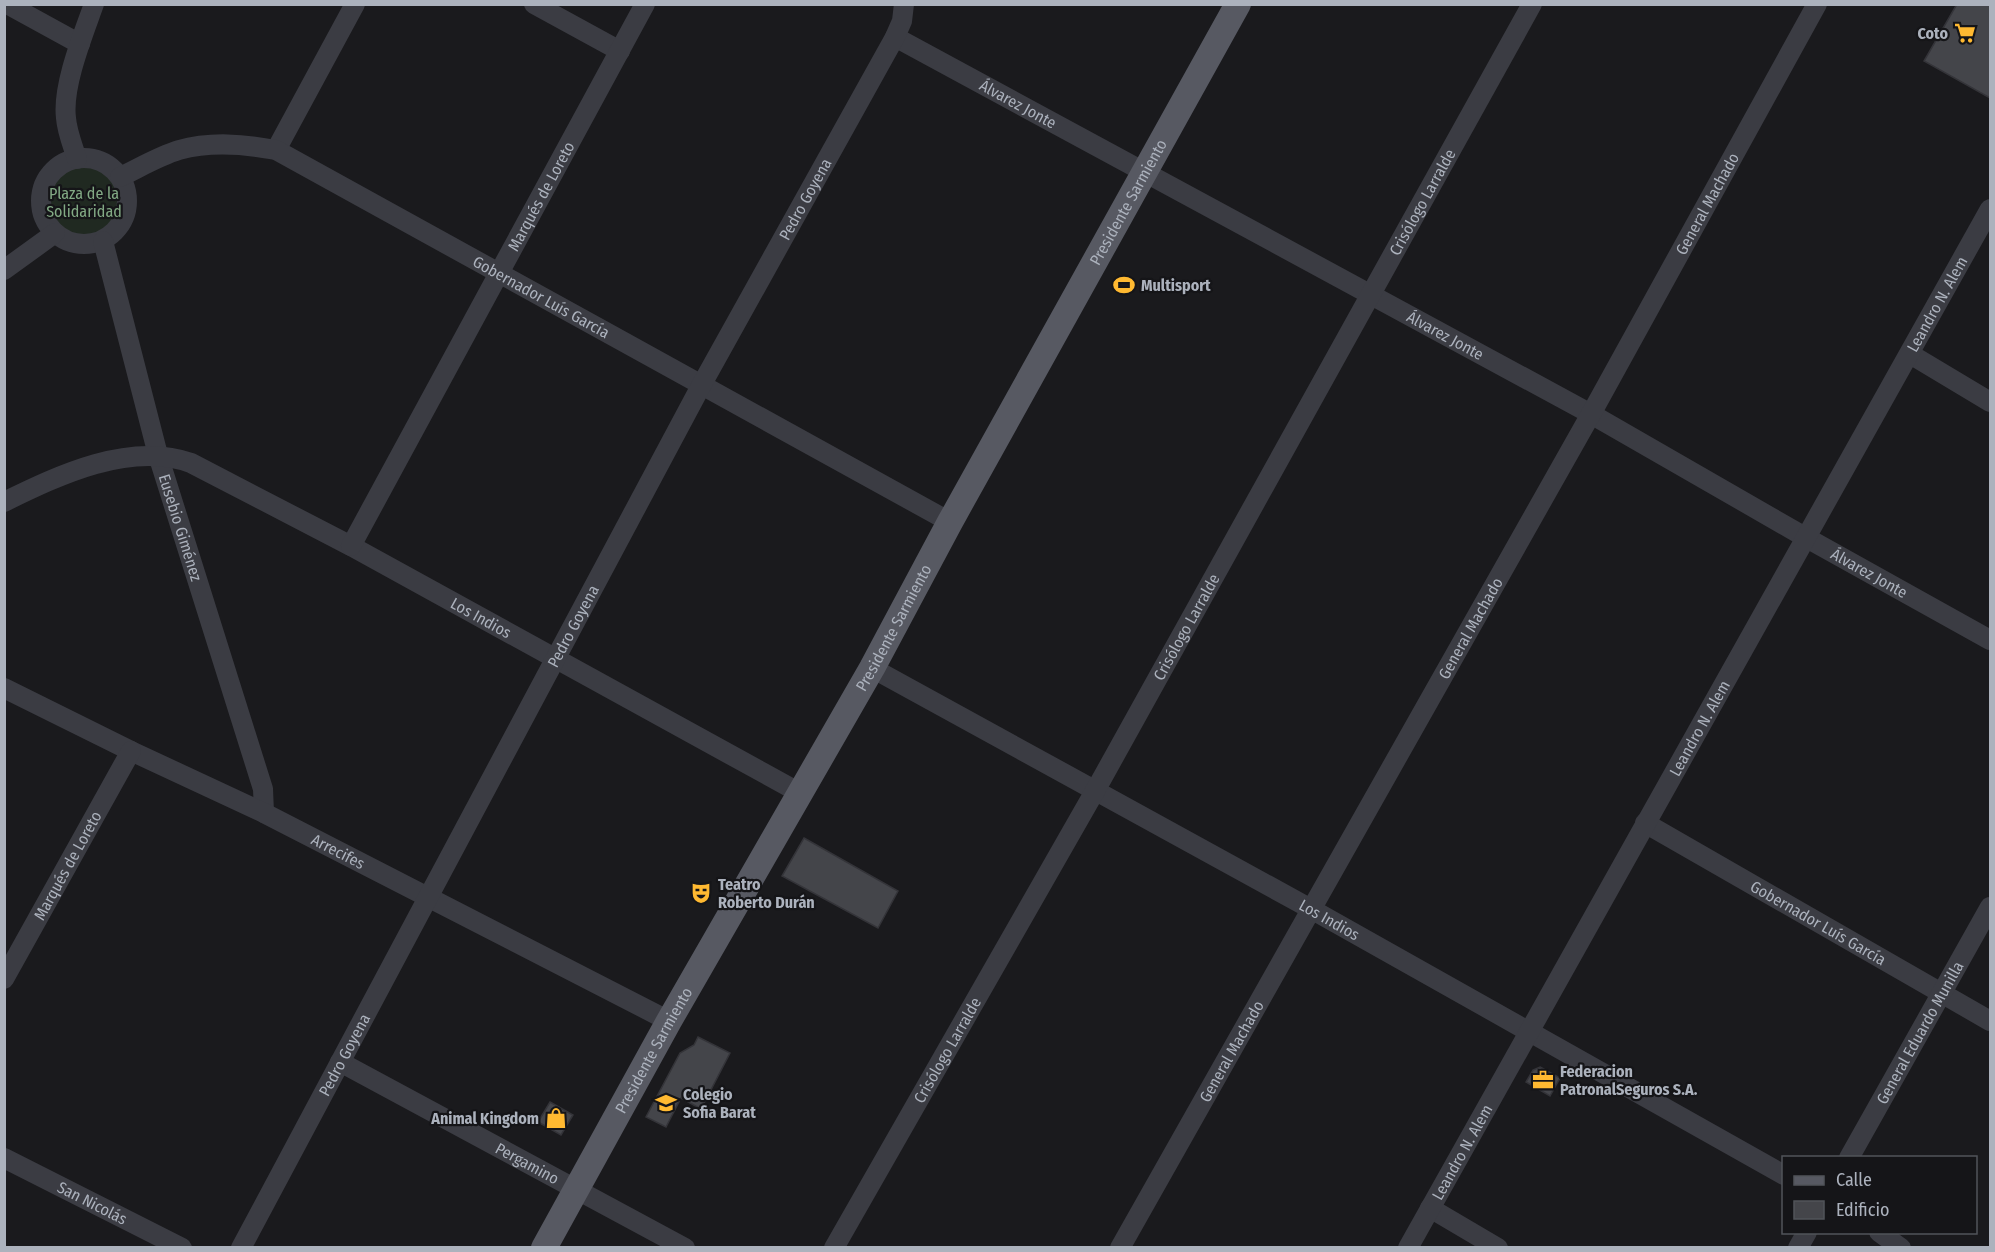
<svg xmlns="http://www.w3.org/2000/svg" width="1995" height="1252" viewBox="0 0 1995 1252" font-family="'Fira Sans Condensed',sans-serif">
<rect width="100%" height="100%" fill="#1a1a1d"/>
<path fill="#202921" d="M45 202a39 39 0 1 1 78 0a39 39 0 1 1-78 0Z"/>
<path fill="#44454a" stroke="#343439" stroke-width="1.5" d="M1957,4H1990V98L1924,61Z
M804,838L898,891L878,928L782,876Z
M698,1037L730,1053L701,1109L681,1098L666,1127L646,1117L680,1053L694,1045Z
M1540,1067L1560,1078L1550,1096L1526,1082L1533,1070Z
M550,1102L573,1115L561,1135L538,1122Z"/>
<g fill="none" stroke-linecap="round" stroke-linejoin="round">
<g stroke="#3b3c43" stroke-width="20">
<path d="M7,4L80,44"/>
<path d="M534,4L620,51"/>
<path id="s1" d="M895,37L1591,414L1805,537L1990,640"/>
<path d="M276,150L355,4"/>
<circle cx="84" cy="201" r="43"/>
<path d="M77,159C73,146 67,132 66,118C62,86 83,35 94,4"/>
<path id="s2" d="M120,177C139,168 159,156 179,150C211,141 244,144 276,150C500,275 726,397 950,522"/>
<path id="s3" d="M103,241L158,455L263,789L264,813"/>
<path d="M4,270L55,233"/>
<path d="M1910,354L1990,402"/>
<path id="s4" d="M4,502C59,475 130,441 191,463L351,546L800,793"/>
<path id="s5" d="M351,546L645,4"/>
<path id="s6" d="M872,668L1311,909L1784,1175"/>
<path id="s7" d="M4,688L131,751L264,813L669,1021"/>
<path id="s8" d="M1645,823L1990,1021"/>
<path id="s9" d="M4,979L131,751"/>
<path id="s10" d="M340,1062L685,1248"/>
<path id="s11" d="M4,1158L182,1248"/>
<path id="s12" d="M1849,1158L1990,907"/>
<path d="M1430,1208L1498,1248"/>
<path d="M1879,1232L1901,1248"/>
<path id="s13" d="M241,1248L702,384L895,37L902,21L904,4"/>
<path id="s14" d="M834,1248L1095,791L1532,4"/>
<path id="s15" d="M1120,1248L1591,414L1817,4"/>
<path id="s16" d="M1408,1248L1990,209"/>
<path d="M1798,1248L1807,1232"/>
</g>
<path stroke="#575962" stroke-width="26" id="s17" d="M544,1248L669,1021L872,668L950,522L1238,4"/>
</g>
<defs>
<symbol id="supermarket-bare" viewBox="-9 -9 18 18"><path d="M-6-5.5h2.5l.6 2H6L4.5 2H-2.5L-4.4-4H-6ZM-1.5 3.2a1.3 1.3 0 1 0 .1 0ZM3 3.2a1.3 1.3 0 1 0 .1 0Z" fill="#ffb931" stroke="#151518" stroke-width="2.5" paint-order="stroke"/></symbol>
<symbol id="stadium-bare" viewBox="-9 -9 18 18"><path d="M0-5a6.5 5 0 1 0 0 10a6.5 5 0 1 0 0-10ZM-3.5-1.8h7v3.6h-7Z" fill="#ffb931" stroke="#151518" stroke-width="2.5" paint-order="stroke"/></symbol>
<symbol id="theatre-bare" viewBox="-9 -9 18 18"><path d="M-5-5.5Q0-4 5-5.5V0Q5 5 0 6Q-5 5-5 0ZM-3.3-2.5H-1v1.5H-3.3ZM1-2.5H3.3v1.5H1ZM-2.8 1Q0 5.5 2.8 1Z" fill="#ffb931" stroke="#151518" stroke-width="2.5" paint-order="stroke"/></symbol>
<symbol id="office-bare" viewBox="-9 -9 18 18"><path d="M-6-3h4V-5.5h4V-3h4V5H-6ZM-1-4.5V-3h2v-1.5ZM-6 0V1H6V0Z" fill="#ffb931" stroke="#151518" stroke-width="2.5" paint-order="stroke"/></symbol>
<symbol id="school-bare" viewBox="-9 -9 18 18"><path d="M0-5L7-2L0 1L-7-2ZM-4 1L0 2.5L4 1V4Q0 6-4 4Z" fill="#ffb931" stroke="#151518" stroke-width="2.5" paint-order="stroke"/></symbol>
<symbol id="shop-bare" viewBox="-9 -9 18 18"><path d="M-5-2.5h2.3a2.7 3.5 0 0 1 5.4 0H5L5.5 6h-11ZM-1.5-2.5h3a1.5 2.3 0 0 0-3 0Z" fill="#ffb931" stroke="#151518" stroke-width="2.5" paint-order="stroke"/></symbol>
</defs>
<g fill-rule="evenodd">
<use href="#supermarket-bare" x="1950" y="18" width="30" height="30"/>
<use href="#stadium-bare" x="1109" y="270" width="30" height="30"/>
<use href="#theatre-bare" x="686" y="878" width="30" height="30"/>
<use href="#office-bare" x="1528" y="1065" width="30" height="30"/>
<use href="#school-bare" x="651" y="1088" width="30" height="30"/>
<use href="#shop-bare" x="541" y="1103" width="30" height="30"/>
</g>
<g text-anchor="middle" dominant-baseline="central" stroke-width="4.5" stroke-linejoin="round" paint-order="stroke">
<g font-size="16" font-weight="bold" fill="#acb2bd" stroke="#151518" text-anchor="start">
<text x="1948" y="33" text-anchor="end">Coto</text>
<text x="1141" y="285">Multisport</text>
<text x="718" y="884">Teatro<tspan x="718" dy="18">Roberto Durán</tspan></text>
<text x="1560" y="1071">Federacion<tspan x="1560" dy="18">PatronalSeguros S.A.</tspan></text>
<text x="683" y="1094">Colegio<tspan x="683" dy="18">Sofia Barat</tspan></text>
<text x="539" y="1118" text-anchor="end">Animal Kingdom</text>
</g>
<g font-size="16" fill="#acb2bd" stroke="#151518">
<text stroke="none"><textPath href="#s1" startOffset="140">Álvarez Jonte</textPath></text>
<text stroke="none"><textPath href="#s5" startOffset="398">Marqués de Loreto</textPath></text>
<text stroke="none"><textPath href="#s13" startOffset="1191">Pedro Goyena</textPath></text>
<text stroke="none"><textPath href="#s17" startOffset="1198">Presidente Sarmiento</textPath></text>
<text stroke="none"><textPath href="#s14" startOffset="1200">Crisólogo Larralde</textPath></text>
<text stroke="none"><textPath href="#s15" startOffset="1198">General Machado</textPath></text>
<text stroke="none"><textPath href="#s2" startOffset="466">Gobernador Luís García</textPath></text>
<text stroke="none"><textPath href="#s16" startOffset="1082">Leandro N. Alem</textPath></text>
<text stroke="none"><textPath href="#s1" startOffset="626">Álvarez Jonte</textPath></text>
<text stroke="none"><textPath href="#s3" startOffset="297">Eusebio Giménez</textPath></text>
<text stroke="none"><textPath href="#s1" startOffset="1112">Álvarez Jonte</textPath></text>
<text stroke="none"><textPath href="#s4" startOffset="525">Los Indios</textPath></text>
<text stroke="none"><textPath href="#s13" startOffset="705">Pedro Goyena</textPath></text>
<text stroke="none"><textPath href="#s17" startOffset="712">Presidente Sarmiento</textPath></text>
<text stroke="none"><textPath href="#s14" startOffset="714">Crisólogo Larralde</textPath></text>
<text stroke="none"><textPath href="#s15" startOffset="712">General Machado</textPath></text>
<text stroke="none"><textPath href="#s16" startOffset="596">Leandro N. Alem</textPath></text>
<text stroke="none"><textPath href="#s7" startOffset="372">Arrecifes</textPath></text>
<text stroke="none"><textPath href="#s9" startOffset="130">Marqués de Loreto</textPath></text>
<text stroke="none"><textPath href="#s6" startOffset="522">Los Indios</textPath></text>
<text stroke="none"><textPath href="#s8" startOffset="200">Gobernador Luís García</textPath></text>
<text stroke="none"><textPath href="#s12" startOffset="144">General Eduardo Munilla</textPath></text>
<text stroke="none"><textPath href="#s17" startOffset="226">Presidente Sarmiento</textPath></text>
<text stroke="none"><textPath href="#s14" startOffset="228">Crisólogo Larralde</textPath></text>
<text stroke="none"><textPath href="#s15" startOffset="226">General Machado</textPath></text>
<text stroke="none"><textPath href="#s13" startOffset="219">Pedro Goyena</textPath></text>
<text stroke="none"><textPath href="#s16" startOffset="110">Leandro N. Alem</textPath></text>
<text stroke="none"><textPath href="#s10" startOffset="213">Pergamino</textPath></text>
<text stroke="none"><textPath href="#s11" startOffset="99">San Nicolás</textPath></text>
</g>
<g font-size="16" fill="#82a984" stroke="#151518">
<text x="84" y="193">Plaza de la<tspan x="84" dy="18">Solidaridad</tspan></text>
</g>
</g>
<rect width="1995" height="1252" fill="none" stroke="#acb2bd" stroke-width="12"/>
<rect x="1782" y="1156" width="195" height="78" fill="#151518" stroke="#51545a" stroke-width="1.5"/>
<rect x="1794" y="1176" width="30" height="9" fill="#575962" stroke="#51545a" stroke-width="1.5"/>
<text x="1836" y="1186" font-size="18" fill="#acb2bd">Calle</text>
<rect x="1794" y="1201" width="30" height="18" fill="#44454a" stroke="#51545a" stroke-width="1.5"/>
<text x="1836" y="1216" font-size="18" fill="#acb2bd">Edificio</text>
</svg>
